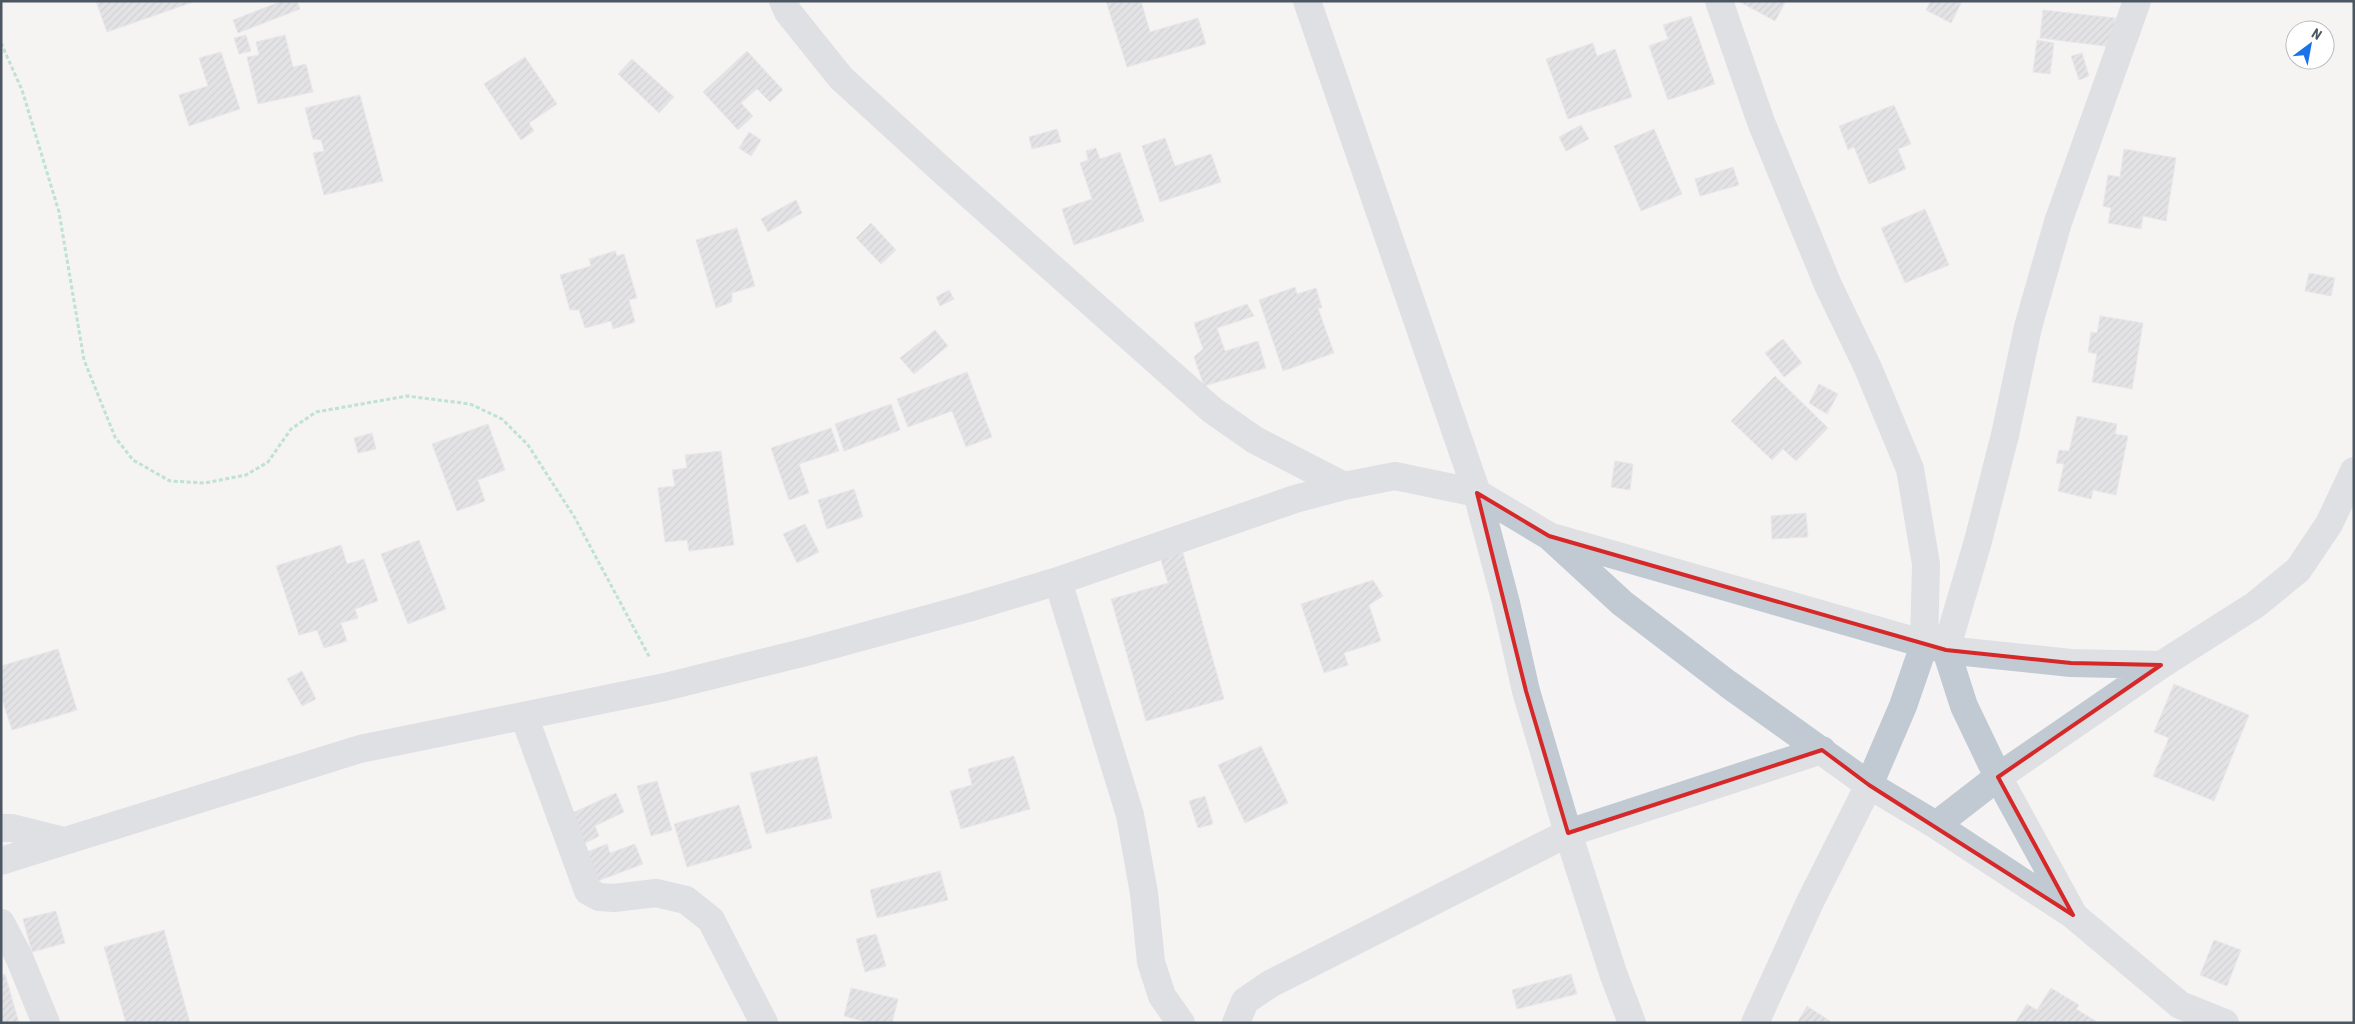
<svg xmlns="http://www.w3.org/2000/svg" width="2355" height="1024" viewBox="0 0 2355 1024" font-family="'Roboto Condensed',sans-serif">
<defs>
<pattern id="building-hatch" width="6" height="6" patternUnits="userSpaceOnUse" patternTransform="scale(1.25)"><rect width="6" height="6" fill="#cdcfd5"/><path d="M-1 1l2-2M0 6l6-6M5 7l2-2" fill="none" stroke="#a8abb0"/></pattern>
</defs>
<rect width="100%" height="100%" fill="#f5f3f3"/>
<path fill="url(#building-hatch)" stroke="#d7d9de" d="M96,1H196L107,32Z
M282,1H297L300,9L238,33L233,20Z
M1106,1H1141L1150,32L1198,18L1206,44L1127,67Z
M1738,1H1786L1775,21Z
M1931,1H1962L1951,23L1926,10Z
M2043,10L2115,18L2112,47L2040,38Z
M1691,16L1715,84L1668,100L1649,46L1668,39L1663,25Z
M246,35L251,51L239,54L234,38Z
M285,35L293,67L306,64L313,92L258,104L247,57L259,55L256,42Z
M2037,40L2054,43L2050,74L2033,72Z
M1593,43L1597,56L1615,49L1632,97L1568,119L1546,59Z
M747,51L783,90L770,102L757,89L741,103L753,116L738,130L703,92Z
M221,52L240,109L189,126L179,95L208,86L199,58Z
M2082,53L2089,76L2079,80L2071,56Z
M525,57L557,104L529,123L534,131L521,140L484,84Z
M632,59L674,97L659,113L618,74Z
M360,95L383,181L324,195L313,153L324,151L321,140L313,139L305,108Z
M1894,105L1911,144L1898,149L1906,169L1869,184L1854,147L1848,150L1839,126Z
M1581,125L1589,139L1566,151L1559,137Z
M1057,129L1061,142L1032,149L1029,137Z
M1654,129L1682,194L1641,211L1614,146Z
M749,132L761,140L751,156L739,148Z
M1165,138L1175,166L1211,154L1221,182L1160,202L1142,146Z
M1096,148L1100,159L1120,152L1144,221L1074,245L1062,209L1092,199L1080,163L1088,160L1086,151Z
M2124,149L2176,158L2166,221L2143,216L2141,229L2108,223L2111,208L2103,206L2108,175L2120,177Z
M1733,167L1739,185L1700,196L1695,179Z
M796,200L802,213L768,232L761,219Z
M1925,209L1949,265L1905,283L1881,228Z
M871,223L896,250L881,264L856,238Z
M737,228L755,286L732,293V302L716,308L696,240Z
M615,251L617,256L624,254L637,298L629,300L635,322L613,329L611,321L585,328L579,310H570L560,275L591,266L589,259Z
M2309,273L2335,278L2331,296L2305,291Z
M1295,287L1297,294L1316,288L1322,308H1318L1334,353L1283,371L1259,300Z
M949,290L954,299L940,306L936,297Z
M1247,304L1254,316L1217,328L1225,351L1258,341L1266,368L1204,386L1194,357L1203,349L1194,323Z
M2100,316L2143,323L2132,389L2092,382L2097,354L2088,352L2091,332L2097,333Z
M935,330L948,346L914,374L900,358Z
M1783,339L1802,363L1784,377L1765,353Z
M967,372L992,437L966,447L952,411L908,427L897,399Z
M1775,376L1828,428L1796,461L1783,449L1772,460L1731,421Z
M1819,384L1838,394L1827,414L1809,403Z
M891,404L900,430L844,451L835,424Z
M2077,416L2117,424L2115,434L2128,436L2116,495L2093,490L2091,499L2058,491L2064,464L2056,463L2059,450L2069,451Z
M488,424L505,470L478,480L485,501L457,511L432,444Z
M831,428L839,451L799,464L809,493L789,500L771,448Z
M372,433L376,449L358,453L354,438Z
M721,451L734,545L689,551L687,540L665,542L658,488L675,486L672,470L687,468L685,455Z
M1615,461L1633,464L1630,490L1611,487Z
M854,489L863,517L827,529L818,500Z
M1806,513L1808,537L1772,539L1771,516Z
M805,524L819,552L797,563L783,534Z
M419,540L446,609L408,624L381,554Z
M341,545L347,564L364,559L378,601L355,609L358,618L341,623L347,641L324,648L317,630L299,635L276,566Z
M1182,550L1224,699L1146,721L1111,599L1168,583L1160,557Z
M1373,580L1383,596L1369,605L1381,641L1344,653L1348,665L1324,673L1301,604Z
M58,649L77,710L12,730L1,696V666Z
M302,671L316,699L302,706L287,679Z
M2174,684L2249,715L2214,801L2153,776L2169,738L2154,732Z
M1261,746L1288,803L1245,823L1218,765Z
M817,756L832,818L766,834L750,773Z
M1014,756L1030,809L961,829L950,791L972,785L968,769Z
M657,781L672,830L651,836L637,786Z
M616,793L624,812L595,826L599,836L582,845L568,815Z
M1205,796L1213,824L1198,828L1189,801Z
M739,805L752,848L687,867L674,824Z
M607,844L610,853L635,844L643,864L595,882L584,853Z
M940,871L948,900L877,918L870,890Z
M56,911L65,943L32,952L23,919Z
M164,930L190,1023H126L104,947Z
M876,934L886,966L865,972L856,939Z
M2214,940L2241,950L2227,986L2200,975Z
M5,974L19,1023H1V975Z
M1571,974L1577,994L1517,1009L1512,990Z
M851,988L898,999L892,1023H870L844,1016Z
M2051,988L2079,1005L2076,1009L2099,1023H2015L2027,1004L2037,1010Z
M1807,1006L1830,1021L1829,1023H1797Z"/>
<g fill="none" stroke-linecap="round" stroke-linejoin="round">
<path stroke="#7ad0a6" stroke-width="3" stroke-dasharray="4 2.5" stroke-linecap="butt" d="M1,43L22,90L59,212L84,360L115,437L133,460L170,481L205,483L246,475L268,462L291,429L316,412L407,396L470,404L502,419L528,445L575,518L650,658"/>
<path stroke="#c1cad2" stroke-width="28" d="M783,1L788,12L841,78L945,173L1212,410L1255,440L1344,486
M1307,1L1477,493L1506,603L1526,691L1568,833L1613,973L1632,1023
M1719,1L1761,122L1828,285L1868,368L1910,469L1926,564L1924,645L1903,706L1869,785L1810,902L1755,1023
M1555,538L1946,650L2071,663L2161,665
M1058,581L1130,815L1144,893L1151,962L1162,996L1181,1023
M524,716L588,891L599,897L614,898L656,893L686,900L711,920L764,1023
M1936,825L1998,777L2161,665L2255,605L2298,570L2329,524L2354,471
M1,828H12L64,841
M1,861L360,749L665,687L806,652L968,608L1058,581L1295,499L1344,486L1395,476L1477,493L1549,536L1622,603L1728,684L1869,785L1936,825L2073,915L2180,1005L2225,1023
M2072,912L1998,777L1964,706L1946,650L1978,541L2005,435L2028,327L2058,222L2137,1
M1,923L19,957L46,1023
M1236,1023L1245,1001L1270,984L1568,833L1822,750"/>
</g>
<path d="M0 0H2355V1024H0ZM1477,493L1549,536L1946,650L2071,663L2161,665L1998,777L2073,915L1869,785L1822,750L1568,833L1526,691Z" fill="#f5f3f3" fill-opacity=".55" fill-rule="evenodd"/>
<path fill="none" stroke="#d62828" stroke-width="4" stroke-linejoin="round" d="M1477,493L1549,536L1946,650L2071,663L2161,665L1998,777L2073,915L1869,785L1822,750L1568,833L1526,691Z"/>
<rect width="2355" height="1024" fill="none" stroke="#4a5661" stroke-width="5"/>
<g transform="translate(2310 45) rotate(32)"><circle r="24" fill="#ffffff" stroke="#b7bbc0"/>
<path d="M0-4L9 19L0 12L-9 19Z" fill="#1a73e8"/>
<text y="-8" font-size="14" font-weight="bold" text-anchor="middle" fill="#4a5661">N</text>
</g>
</svg>
